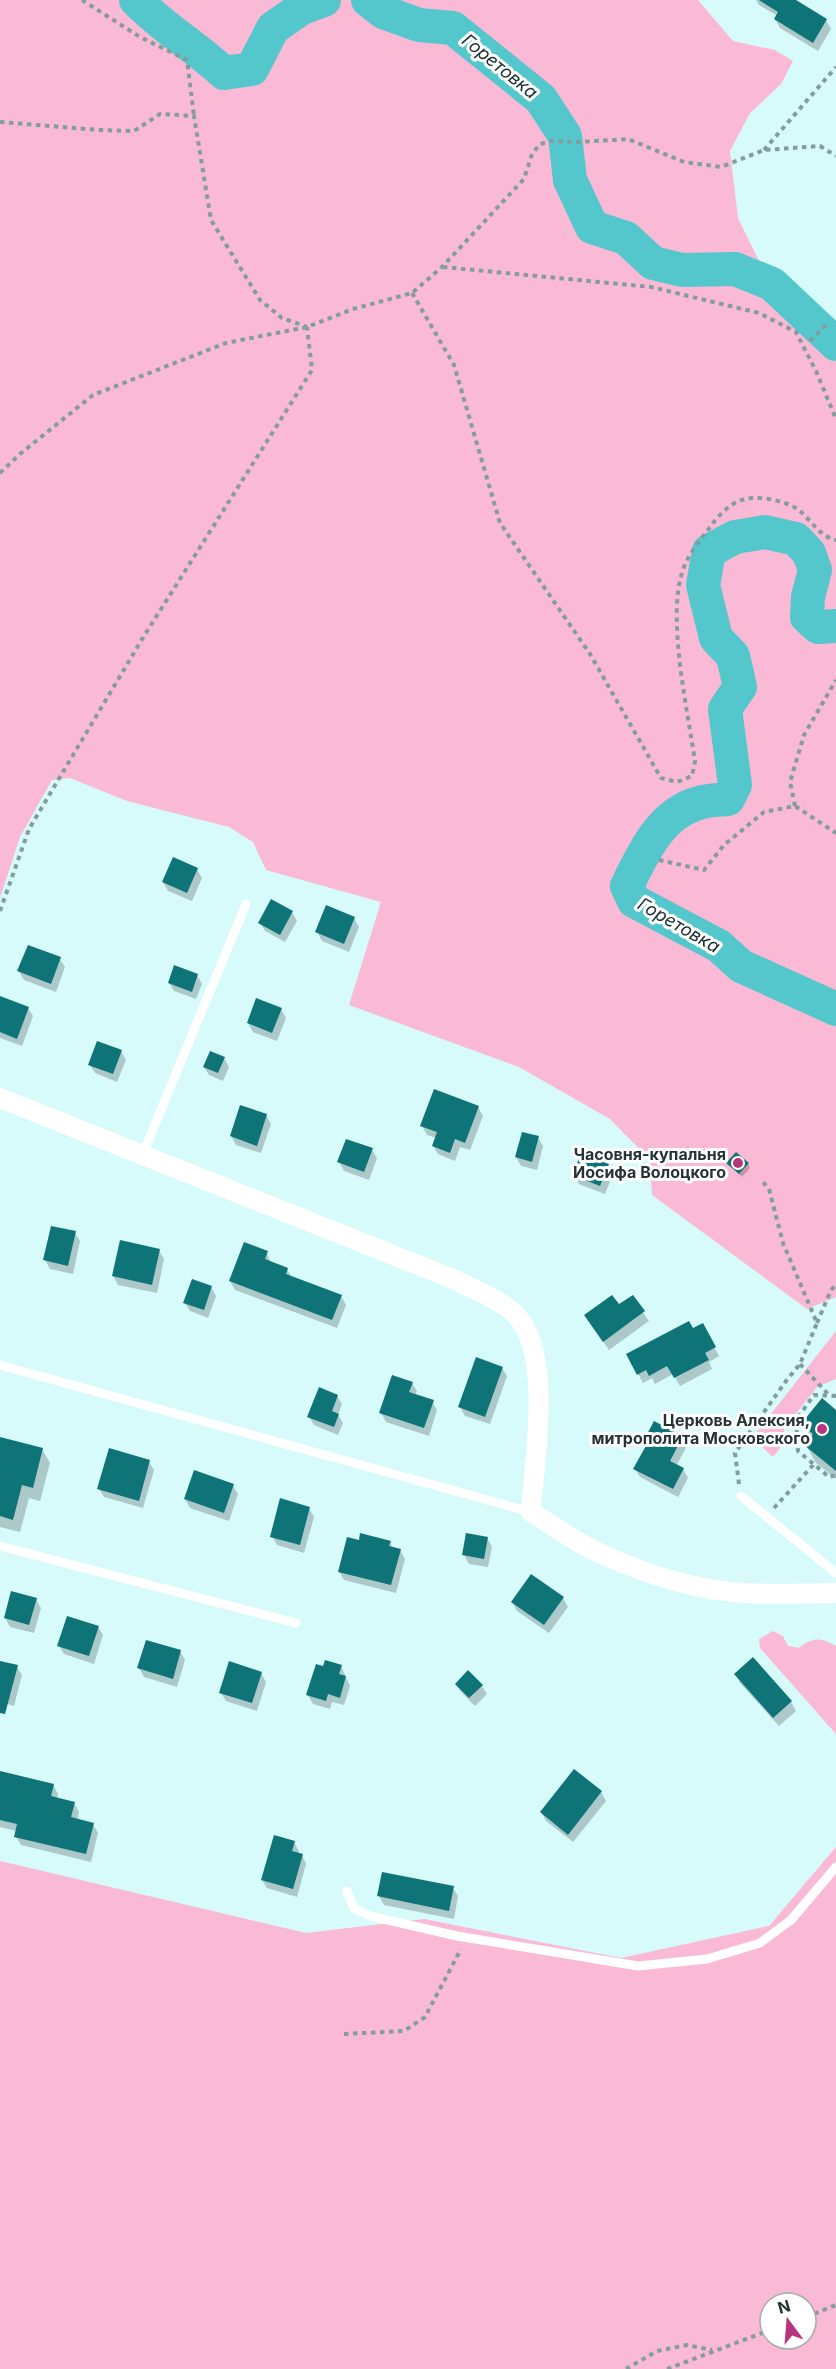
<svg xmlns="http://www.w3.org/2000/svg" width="836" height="2369" viewBox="0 0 836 2369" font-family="Inter,sans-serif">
<rect width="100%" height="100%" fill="#d7fafb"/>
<path fill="#fab9d5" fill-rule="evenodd" d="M0,0H698L733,41L775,50L793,61L781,84L750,113L730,151L738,218L758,259L836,326V1297L807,1309L652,1195L650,1160L610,1119L519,1067L349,1005L381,902L266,870L253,842L229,827L127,801L70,778L52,780L20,837L0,898Z
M836,1331V1379L817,1387L784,1429V1443L773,1457L752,1438Z
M773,1631L783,1636L788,1646L799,1648C812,1637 821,1637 836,1646V1734L760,1648L759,1639Z
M836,1847V2369H0V1861L306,1933L424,1919L621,1958L769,1926ZM770,2303H806V2339H770Z"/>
<path fill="#0003" d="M756,0H793L826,20L831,29L818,51L780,28L775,19L778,16L759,5Z
M197,869L202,878L192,901L168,891L163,882Z
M292,912L297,921L285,942L265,931L260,923Z
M354,918L359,927L349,952L322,941L317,932Z
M60,959L65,967L56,992L24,980L19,971Z
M197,975L202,984L196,999L174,991L169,983Z
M0,997L28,1008L33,1016L22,1046L0,1038Z
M281,1009L286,1018L277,1041L253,1032L248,1023Z
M121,1051L126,1060L117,1082L95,1073L90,1065Z
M224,1058L229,1067L223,1081L209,1075L204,1067Z
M478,1107L483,1116L470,1150L460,1147L455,1161L438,1154L433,1146L436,1138L427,1135L422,1126Z
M266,1115L271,1124L261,1153L236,1145L231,1136Z
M538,1138L543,1146L537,1170L521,1166L516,1157Z
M372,1150L377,1158L369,1180L344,1171L339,1162Z
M601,1158L613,1174L605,1194L579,1184L574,1175Z
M728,1163L748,1164L750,1168L742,1177Z
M75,1233L80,1241L73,1274L50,1269L45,1260Z
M159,1251L164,1259L157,1293L118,1285L113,1276Z
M267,1253L271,1263L287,1269L292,1278L341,1296L346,1305L337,1328L235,1290L230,1281Z
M211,1287L216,1296L208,1318L190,1311L185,1303Z
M632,1297L649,1321L609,1350L591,1324Z
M702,1325L719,1356L709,1362L712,1369L680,1386L673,1374L655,1384L652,1378L643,1383L628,1355Z
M502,1368L507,1376L490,1424L465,1416L460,1407Z
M412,1383L417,1391L415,1395L432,1401L437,1410L429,1436L386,1422L381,1413Z
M337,1396L342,1404L338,1415L343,1423L338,1435L314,1425L309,1417Z
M836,1411V1479L816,1463L806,1445L811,1439L803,1424Z
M682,1437L687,1446L676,1466L683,1469L688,1478L678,1497L640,1477L635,1469L647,1446L645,1442Z
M0,1449H42L50,1463L40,1501L29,1498L20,1532L0,1527Z
M149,1462L154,1470L143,1508L104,1497L99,1489Z
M233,1486L238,1494L229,1521L190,1508L185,1499Z
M309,1508L314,1517L304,1553L277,1545L272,1536Z
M487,1538L492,1547L488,1567L469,1564L464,1555Z
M360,1542H390L393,1549L400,1550L405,1559L396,1593L344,1580L339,1571Z
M563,1598L568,1607L549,1633L517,1611L512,1602Z
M36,1599L41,1608L34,1633L10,1627L5,1618Z
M98,1627L103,1635L94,1664L64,1654L59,1646Z
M180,1651L185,1660L177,1687L144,1677L139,1668Z
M753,1659L791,1702L796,1711L779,1726L740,1683L736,1674Z
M0,1662L17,1667L22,1675L14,1706L0,1702Z
M341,1666L350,1686L344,1705L332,1702L330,1709L313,1704L308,1695L324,1668Z
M261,1673L266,1682L257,1711L226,1701L221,1693Z
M456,1684L482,1686L487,1694L475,1706L461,1692Z
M574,1771L601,1792L606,1801L573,1842L546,1821L541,1812Z
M0,1783L53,1785L58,1794L57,1799L74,1803L79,1812L77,1820L93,1824L98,1833L91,1862L21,1845L16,1837L17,1831L0,1827Z
M294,1842L299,1851L298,1854L302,1855L306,1864L297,1897L267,1888L262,1880Z
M453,1888L458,1896L454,1919L384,1905L379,1896Z"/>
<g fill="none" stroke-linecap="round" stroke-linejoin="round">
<path stroke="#53c7cc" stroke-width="34" d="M136,0C163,28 196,47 224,73L252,69L273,28L302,8L324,0
M368,0L383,12L419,25L453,28L541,99L565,136L570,180L592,227L626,238L653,263L682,270L735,269L772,284L836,344
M836,626L818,627L807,617L808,597L815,570L809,553L796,539L765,532L735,537L709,551L703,585L716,638L733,656L740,687L725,709L735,785L728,799C719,800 708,800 699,803C661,813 643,853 627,886L634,901L719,946L741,966L836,1009"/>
</g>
<path fill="#0e7477" d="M759,0H796L827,19L813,43L774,19L778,12Z
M173,857L198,868L187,893L162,882Z
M271,899L293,911L280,935L258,923Z
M326,905L355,917L344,944L315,932Z
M28,945L61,957L51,984L17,971Z
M174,965L198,974L192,992L168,983Z
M0,996L29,1007L17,1039L0,1032Z
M256,998L282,1008L272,1033L247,1023Z
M97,1041L122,1050L113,1074L88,1065Z
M210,1051L225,1057L218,1073L203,1067Z
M434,1089L479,1106L465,1143L455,1139L450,1153L432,1146L437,1132L420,1126Z
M240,1105L267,1114L257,1146L230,1136Z
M522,1132L539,1136L532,1162L515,1157Z
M346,1139L373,1148L364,1172L337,1162Z
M583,1149L602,1157L600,1161L609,1164L600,1186L572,1175Z
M736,1152L749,1163L739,1174L726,1163Z
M51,1226L76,1231L68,1266L43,1260Z
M120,1240L160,1249L152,1285L112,1276Z
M244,1242L268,1251L265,1259L288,1268L286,1274L342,1295L332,1320L229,1281Z
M192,1279L212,1286L204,1310L183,1303Z
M612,1295L619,1304L633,1295L645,1311L603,1342L584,1315Z
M689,1321L693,1328L703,1323L716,1347L705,1353L709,1360L674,1378L667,1366L649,1376L646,1370L637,1375L626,1354Z
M476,1357L503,1367L485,1417L458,1407Z
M392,1375L413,1382L409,1392L434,1400L424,1428L379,1413Z
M319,1387L338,1395L332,1411L339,1414L334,1427L307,1417Z
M822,1398L836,1410V1471L804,1445L813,1434L801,1424Z
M654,1421L683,1436L670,1461L684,1468L673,1489L633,1469L647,1444L643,1442Z
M0,1437L43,1448L33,1488L22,1485L13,1520L0,1516Z
M109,1448L150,1460L139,1501L97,1489Z
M194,1470L234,1484L224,1513L184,1499Z
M280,1498L310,1507L300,1545L270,1537Z
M360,1533L391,1541L389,1546L401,1549L391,1585L338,1572L347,1537L359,1540Z
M466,1533L488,1537L484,1559L462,1555Z
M531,1574L564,1597L544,1625L511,1602Z
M11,1591L37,1598L29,1625L4,1618Z
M67,1616L99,1626L89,1656L57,1646Z
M146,1640L181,1650L173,1679L137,1668Z
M753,1657L792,1701L773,1718L734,1674Z
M325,1660L342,1665L339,1674L346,1676L340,1698L328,1694L326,1701L306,1695L316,1664L323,1666Z
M0,1661L18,1665L5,1714L0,1713Z
M229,1661L262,1672L252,1703L219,1693Z
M468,1670L483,1685L469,1698L455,1684Z
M574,1769L602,1791L568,1835L540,1812Z
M0,1771L54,1784L51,1796L75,1802L71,1817L94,1823L86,1854L14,1837L17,1824L0,1820Z
M274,1835L295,1841L292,1851L303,1854L293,1889L261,1880Z
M382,1872L454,1886L449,1911L377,1896Z"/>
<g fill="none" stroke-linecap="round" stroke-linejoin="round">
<path stroke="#839c9d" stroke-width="4" stroke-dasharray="4.5 4.5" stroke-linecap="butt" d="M82,0L140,37L187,60L194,116
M0,122L99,130L134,131L160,114L194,116L211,220L260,300L282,318L307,327
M764,150L836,67
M443,267L651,287L759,313L796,332L816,371L836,419
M412,293L454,365L500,523L590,654L661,778L677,782L692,776L695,762C688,712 667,620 682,573C687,555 700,541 710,527C721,512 735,498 754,498C767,498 783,501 794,507C810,516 817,536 836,540
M810,341L827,324
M0,473L20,454L93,395L226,343L307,327L353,309L412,293L442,267L524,179L532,154L540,144L552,141L575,142L628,139L684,162L721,167L764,150L820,146L836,156
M795,806L790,782L804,735L836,680
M659,860L704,870L724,845L764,812L795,806L836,833
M0,911L29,829L144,636L312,370L307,327
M817,1323L831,1290L836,1285
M800,1364L829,1395
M836,1396L814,1395L796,1420L798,1451L829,1477L836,1475
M739,1484L735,1453L786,1381L800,1364L817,1323L783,1243L769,1189L763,1182
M774,1508L814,1464
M344,2034L404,2031L425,2017L461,1949
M806,2317L836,2305
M626,2369L657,2351L687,2345L712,2350
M667,2369L770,2330"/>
<path stroke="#fff" stroke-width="9" d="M142,1156L246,904
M0,1365L531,1512
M741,1496L836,1573
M0,1546L296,1623
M347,1891L354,1908L370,1916L457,1936L638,1966L707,1959L760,1943L791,1920L836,1867"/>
<path stroke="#fff" stroke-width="20" d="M0,1098L453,1279C473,1289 497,1298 514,1313C554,1351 534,1460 531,1512C555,1527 579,1545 606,1556C648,1575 698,1590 744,1593C774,1595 806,1593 836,1593"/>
</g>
<g fill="#b8357d" stroke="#fff" stroke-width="2">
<circle cx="738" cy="1163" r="6"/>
<circle cx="822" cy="1429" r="6"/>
</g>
<g text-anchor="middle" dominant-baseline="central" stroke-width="6" stroke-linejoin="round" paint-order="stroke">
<g font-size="16" font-weight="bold" fill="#263334" stroke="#fff" text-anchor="end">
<text x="726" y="1154">Часовня-купальня<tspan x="726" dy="18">Иосифа Волоцкого</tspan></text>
<text x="810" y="1420">Церковь Алексия,<tspan x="810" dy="18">митрополита Московского</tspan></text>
</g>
<g font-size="18" font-style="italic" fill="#192e2f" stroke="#fff">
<text transform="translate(500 66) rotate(39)">Горетовка</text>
<text transform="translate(679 925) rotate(30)">Горетовка</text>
</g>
</g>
<g transform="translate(788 2321) rotate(344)"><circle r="28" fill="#ffffff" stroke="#a8adae" stroke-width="1.5"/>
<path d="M0-4.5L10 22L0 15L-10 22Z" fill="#b8357d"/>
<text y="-9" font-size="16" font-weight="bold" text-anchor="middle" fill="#263334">N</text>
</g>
</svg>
